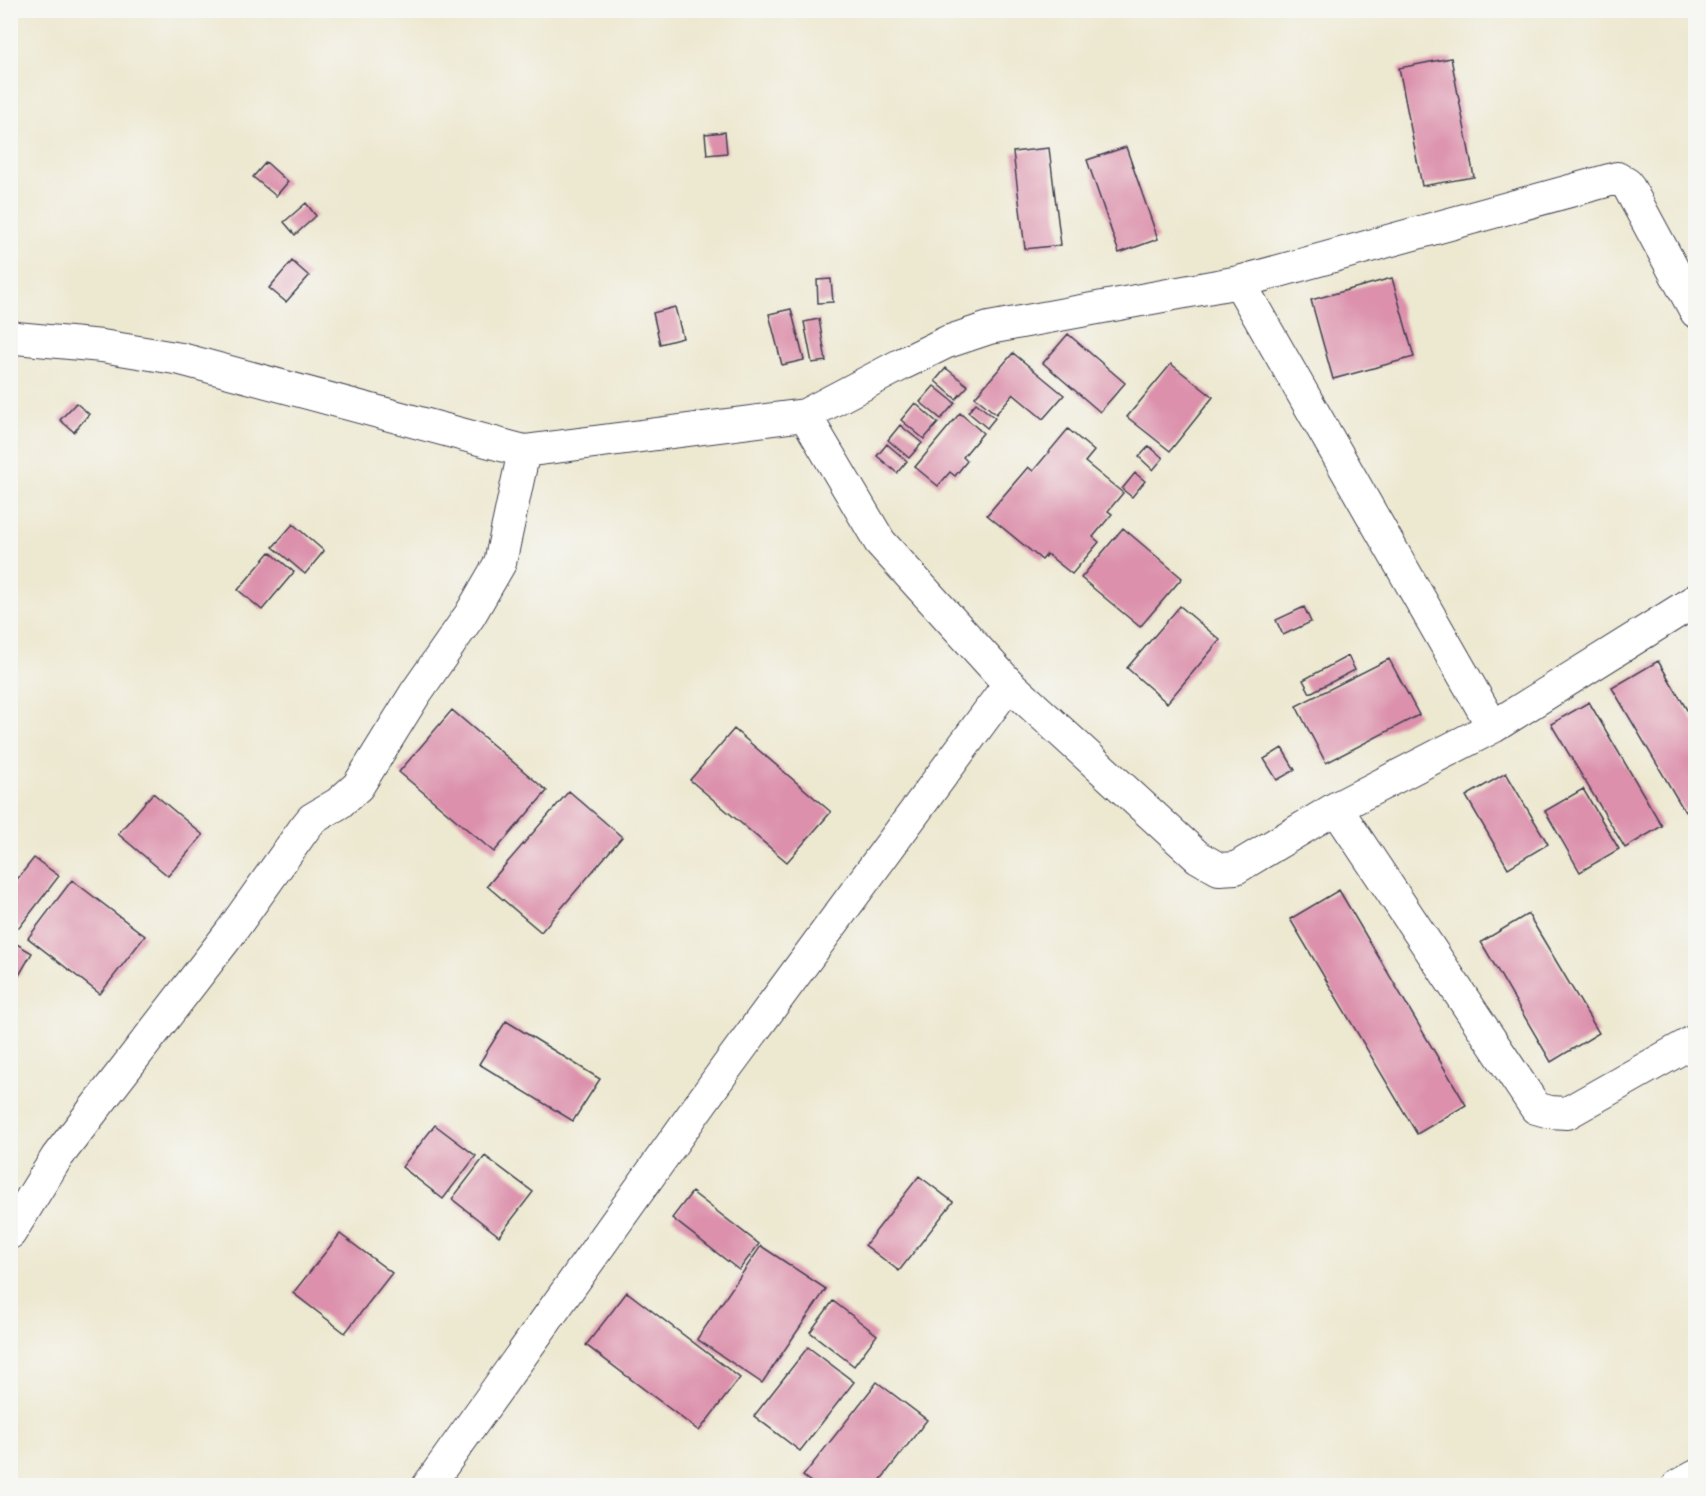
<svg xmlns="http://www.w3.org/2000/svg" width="1706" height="1496" viewBox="0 0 1706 1496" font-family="Dekko,sans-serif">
<rect width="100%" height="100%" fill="#f6f6f2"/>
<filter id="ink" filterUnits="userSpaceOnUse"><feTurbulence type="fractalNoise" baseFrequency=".0167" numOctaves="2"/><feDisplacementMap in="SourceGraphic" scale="12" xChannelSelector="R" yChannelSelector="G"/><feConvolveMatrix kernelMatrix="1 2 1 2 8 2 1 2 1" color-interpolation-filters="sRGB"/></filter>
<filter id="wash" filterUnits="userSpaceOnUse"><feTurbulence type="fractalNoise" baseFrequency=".008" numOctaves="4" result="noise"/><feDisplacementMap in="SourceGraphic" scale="24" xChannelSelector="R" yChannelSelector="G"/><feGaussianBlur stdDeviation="1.35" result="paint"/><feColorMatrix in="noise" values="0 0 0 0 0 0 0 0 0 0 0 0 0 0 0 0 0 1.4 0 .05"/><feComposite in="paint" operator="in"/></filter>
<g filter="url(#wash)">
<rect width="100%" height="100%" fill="#ede8d0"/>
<g id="blocks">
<path fill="#dc90ab" d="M1451,58L1474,177L1422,186L1399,68Z
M725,132L727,153L707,155L705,134Z
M1126,147L1158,239L1119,253L1087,160Z
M1049,148L1061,245L1025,249L1013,152Z
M266,162L288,182L276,196L253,177Z
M306,203L316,216L295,235L284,222Z
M292,261L309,276L286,302L269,288Z
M1392,278L1414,357L1333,379L1311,300Z
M831,279L833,302L818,303L817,280Z
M675,307L683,338L660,344L653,313Z
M791,309L804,360L782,365L769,314Z
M819,319L826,361L812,363L804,322Z
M1068,334L1125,383L1100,412L1043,363Z
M1013,353L1064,395L1043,419L1013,394L996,414L975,397Z
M1171,364L1213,397L1170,451L1127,417Z
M946,368L968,386L956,399L935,381Z
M934,386L955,403L941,419L920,402Z
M76,403L89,414L74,432L60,420Z
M915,403L938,423L924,439L901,420Z
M976,403L995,418L987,428L968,412Z
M960,413L983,433L963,457L967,461L955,476L950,472L938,486L915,467Z
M900,425L922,443L909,458L888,440Z
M1068,429L1094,451L1085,462L1123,493L1108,511L1112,514L1093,537L1099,542L1072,574L1047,554L1042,560L987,515L1028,467L1033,471Z
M887,444L907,461L897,473L877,456Z
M1149,446L1163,458L1153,470L1139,457Z
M1135,473L1145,481L1132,497L1122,489Z
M293,524L324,551L305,574L273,547Z
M1123,528L1182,578L1140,627L1081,578Z
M270,552L294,572L262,610L238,590Z
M1180,606L1220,640L1167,703L1127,668Z
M1304,607L1311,622L1283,635L1276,620Z
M1348,656L1355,670L1310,693L1303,680Z
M1389,659L1419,715L1326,763L1296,706Z
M1658,661L1696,725V806L1685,812L1612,688Z
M1589,702L1662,826L1625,848L1551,724Z
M452,710L547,791L494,852L399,772Z
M734,729L831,812L787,862L690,780Z
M1282,748L1295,770L1277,780L1264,759Z
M1506,773L1548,844L1508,868L1466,796Z
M1583,789L1619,849L1580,872L1545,811Z
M569,791L622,837L541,932L487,886Z
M153,793L203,835L168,876L118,834Z
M34,858L59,876L19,928L10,921V888Z
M72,880L145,936L100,994L28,938Z
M1339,890L1466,1105L1417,1134L1290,919Z
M1528,914L1599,1033L1551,1062L1481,942Z
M10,940L32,953L18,977L10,973Z
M506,1021L600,1079L573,1121L479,1064Z
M435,1125L476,1156L443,1199L402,1167Z
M485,1156L533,1192L499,1236L452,1199Z
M919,1176L953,1202L899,1271L865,1245Z
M692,1192L759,1244L739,1270L672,1218Z
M340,1234L392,1273L345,1333L293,1293Z
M761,1246L826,1289L762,1383L697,1339Z
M627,1292L740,1378L699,1431L586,1345Z
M833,1301L877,1335L854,1366L810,1332Z
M808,1347L854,1382L800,1451L754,1416Z
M877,1382L927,1420L876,1486H816L803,1476Z"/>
</g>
</g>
<g filter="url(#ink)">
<use href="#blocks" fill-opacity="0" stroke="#404051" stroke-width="1.5"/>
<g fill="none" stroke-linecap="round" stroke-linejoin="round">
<defs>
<path id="street" d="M1239,282L1493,727
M10,336L16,338L102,346L181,359L524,451L805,415L880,542L1009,684L1198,857L1219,869L1236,868L1336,808L1493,727L1696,600
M805,415L902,364L947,342L989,328L1239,282L1617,178L1627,184L1696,312
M1336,808L1536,1108L1550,1112L1567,1113L1696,1040
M10,1233L57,1157L230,933L304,829L312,819L339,803L358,786L415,694L470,615L500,563L524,451
M428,1486L726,1068L1009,684
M1678,1486L1696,1476"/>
</defs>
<use href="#street" stroke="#404051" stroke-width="34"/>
<use href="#street" stroke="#fff" stroke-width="32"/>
</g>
</g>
<rect width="1706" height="1496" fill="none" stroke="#f6f6f2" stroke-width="36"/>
</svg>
